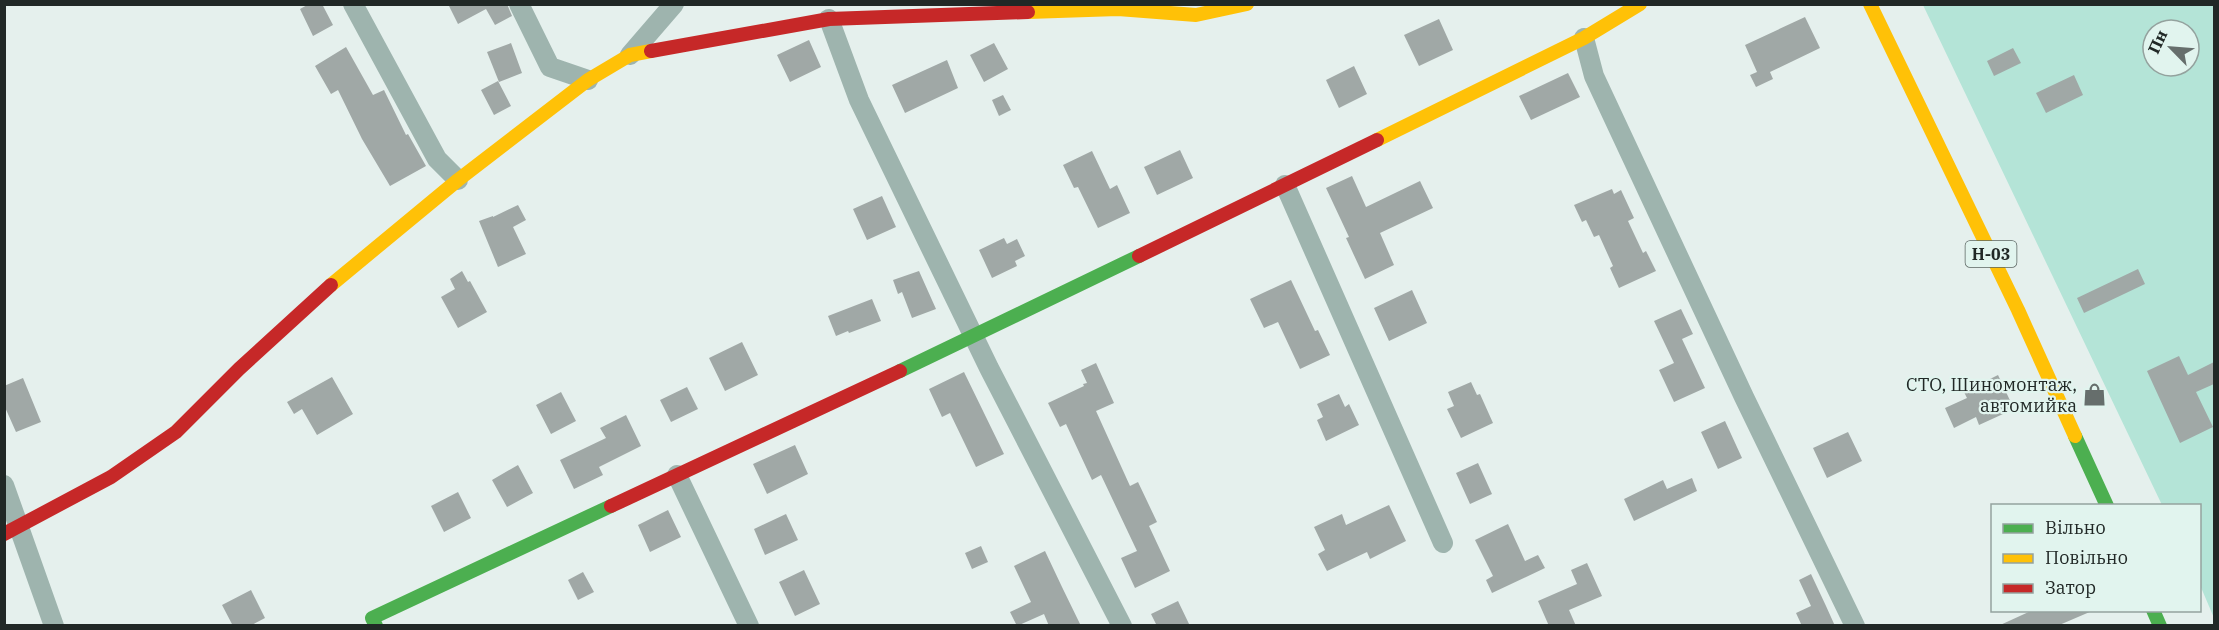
<svg xmlns="http://www.w3.org/2000/svg" width="2219" height="630" viewBox="0 0 2219 630" font-family="'IBM Plex Serif',serif">
<rect width="100%" height="100%" fill="#e5f0ed"/>
<path fill="#b4e4d7" fill-rule="evenodd" d="M1923,5H2214V618L2200,585V506L2162,505ZM2153,30H2189V66H2153Z"/>
<path fill="#a0a8a6" d="M309,4H322L333,25L313,36L300,9Z
M448,4H507L512,16L495,25L486,9L458,24Z
M1805,17L1820,48L1770,72L1773,79L1756,87L1750,75L1757,72L1745,45Z
M1439,19L1453,50L1419,66L1404,35Z
M809,40L821,67L790,82L777,55Z
M511,43L522,73L499,82L487,52Z
M994,43L1008,69L984,82L970,55Z
M346,47L373,95L384,90L406,135L408,134L426,166L390,186L362,139L338,90L331,94L315,66Z
M2013,48L2021,63L1994,76L1987,61Z
M947,60L958,88L905,113L892,85Z
M1354,66L1367,94L1339,108L1326,80Z
M1568,73L1580,97L1531,120L1519,96Z
M2074,75L2083,95L2046,113L2036,93Z
M498,81L511,106L494,115L481,90Z
M1003,95L1011,110L999,116L992,100Z
M1180,150L1193,178L1157,195L1144,167Z
M1092,151L1110,189L1117,185L1130,213L1098,228L1078,187L1074,188L1063,165Z
M1352,176L1366,207L1420,181L1433,208L1380,233L1394,265L1365,279L1346,238L1349,237L1326,188Z
M1612,189L1614,194L1621,190L1634,218L1628,221L1643,253L1646,251L1656,271L1619,288L1610,268L1613,266L1599,235L1594,237L1586,220L1582,222L1574,205Z
M882,196L896,227L867,240L853,209Z
M518,205L526,220L513,227L526,254L498,267L479,221L493,216V217Z
M1004,238L1007,244L1017,239L1025,256L1015,261L1017,266L992,278L979,250Z
M2138,269L2145,284L2084,313L2077,298Z
M462,271L468,282L470,281L487,312L458,328L441,297L455,289L450,279Z
M919,271L936,309L912,318L902,292L898,294L893,280Z
M1291,280L1315,331L1318,330L1330,355L1300,369L1278,322L1264,328L1250,299Z
M1412,290L1427,323L1389,341L1374,308Z
M872,299L881,321L849,333L848,331L836,336L828,316Z
M1681,309L1693,334L1682,339L1705,388L1674,402L1659,370L1674,363L1654,321Z
M742,342L758,375L725,391L709,358Z
M2179,356L2188,375L2214,362V384L2196,392L2213,427L2180,443L2147,371Z
M1096,363L1114,403L1096,411L1130,486L1138,482L1157,522L1149,526L1170,571L1135,588L1121,558L1137,551L1101,475L1092,480L1066,424L1060,427L1048,403L1084,386L1083,384L1087,383L1081,370Z
M964,372L1004,454L976,467L950,413L942,417L929,389Z
M1998,375L2014,409L1979,425L1976,417L1954,428L1945,408L1967,398L1964,392Z
M332,377L353,414L317,435L302,409L294,414L287,402Z
M23,378L41,422L16,432L4,405V386Z
M1471,382L1477,395L1480,394L1493,423L1461,438L1447,409L1454,406L1448,392Z
M687,387L698,409L671,422L660,400Z
M561,392L576,421L551,434L536,405Z
M1339,394L1345,407L1349,404L1359,425L1326,441L1317,420L1323,417L1317,404Z
M626,415L641,446L599,467L603,475L574,489L560,460L606,438L600,428Z
M1725,421L1742,458L1718,469L1701,432Z
M1848,432L1862,461L1827,478L1813,448Z
M795,445L808,474L767,494L753,464Z
M1478,463L1492,494L1470,504L1456,473Z
M518,465L533,493L507,507L492,480Z
M1692,478L1697,491L1634,521L1624,499L1663,480L1667,489Z
M458,492L471,518L444,532L431,506Z
M1389,505L1406,541L1370,559L1367,552L1327,571L1318,554L1325,550L1314,527L1342,514L1346,525Z
M668,510L681,537L650,552L638,525Z
M786,514L798,540L765,555L754,529Z
M1508,524L1525,561L1538,555L1545,568L1492,593L1486,580L1493,576L1475,540Z
M981,546L988,562L972,569L965,553Z
M1045,551L1062,587L1081,626H1049L1044,614L1017,626L1010,612L1031,602L1014,566Z
M1587,563L1602,596L1569,610L1576,626H1549L1538,601L1577,584L1571,570Z
M804,570L820,604L795,616L779,582Z
M583,572L594,592L578,600L568,580Z
M1811,574L1826,606L1835,626H1802L1796,613L1811,606L1799,580Z
M251,590L265,618L250,626H233L222,605Z
M1178,601L1190,626H1157L1151,614Z
M2033,610H2092V611L2057,626H1998Z"/>
<g fill="none" stroke-linecap="round" stroke-linejoin="round">
<path stroke="#9eb4ae" stroke-width="20" d="M353,4L437,159L458,180
M519,4L550,67L588,80
M829,19L859,100L989,368L1122,626
M1584,38L1594,76L1744,397L1855,626
M630,55L674,4
M1285,185L1443,543
M677,475L749,626
M4,485L54,626"/>
<path stroke="#4caf50" stroke-width="14" d="M900,371L1139,256
M2075,436L2107,506
M2153,610L2160,626
M376,626L372,618L611,506"/>
<path stroke="#ffc107" stroke-width="14" d="M1870,4L2018,310L2075,436
M1028,12L1118,9L1196,15L1247,4
M1377,140L1584,38L1640,4
M331,285L458,180L588,80L630,55L651,51"/>
<path stroke="#c62828" stroke-width="14" d="M651,51L829,19L1028,12
M1139,256L1377,140
M611,506L900,371
M4,534L111,477L176,432L239,369L331,285"/>
</g>
<defs>
<symbol id="shop-bare" viewBox="-9 -9 18 18"><path d="M-5-2.5h2.3a2.7 3.5 0 0 1 5.4 0H5L5.5 6h-11ZM-1.5-2.5h3a1.5 2.3 0 0 0-3 0Z" fill="#666e6c" stroke="#e1f4ee" stroke-width="2.5" paint-order="stroke"/></symbol>
</defs>
<g fill-rule="evenodd">
<use href="#shop-bare" x="2078" y="378" width="33" height="33"/>
</g>
<g text-anchor="middle" dominant-baseline="central" stroke-width="4.5" stroke-linejoin="round" paint-order="stroke">
<rect fill="#e1f4ee" stroke="#5b6562" stroke-width="1.5" x="1965.5" y="241" width="51" height="26" rx="4.5"/>
<g font-size="16" font-weight="bold" fill="#212826">
<text x="1991" y="254">Н-03</text>
</g>
<g font-size="18" fill="#212826" stroke="#e1f4ee" text-anchor="end">
<text x="2077" y="384">СТО, Шиномонтаж,<tspan x="2077" dy="21">автомийка</tspan></text>
</g>
</g>
<rect width="2219" height="630" fill="none" stroke="#212826" stroke-width="12"/>
<rect x="1991" y="504" width="210" height="108" fill="#e1f4ee" stroke="#94a29e" stroke-width="1.5"/>
<rect x="2003" y="524" width="30" height="9" fill="#4caf50" stroke="#94a29e" stroke-width="1.5"/>
<text x="2045" y="534" font-size="18" fill="#212826">Вільно</text>
<rect x="2003" y="554" width="30" height="9" fill="#ffc107" stroke="#94a29e" stroke-width="1.5"/>
<text x="2045" y="564" font-size="18" fill="#212826">Повільно</text>
<rect x="2003" y="584" width="30" height="9" fill="#c62828" stroke="#94a29e" stroke-width="1.5"/>
<text x="2045" y="594" font-size="18" fill="#212826">Затор</text>
<g transform="translate(2171 48) rotate(295)"><circle r="28" fill="#e1f4ee" stroke="#94a29e" stroke-width="1.5"/>
<path d="M0-4.5L10 22L0 15L-10 22Z" fill="#666e6c"/>
<text y="-9" font-size="16" font-weight="bold" text-anchor="middle" fill="#212826">Пн</text>
</g>
</svg>
